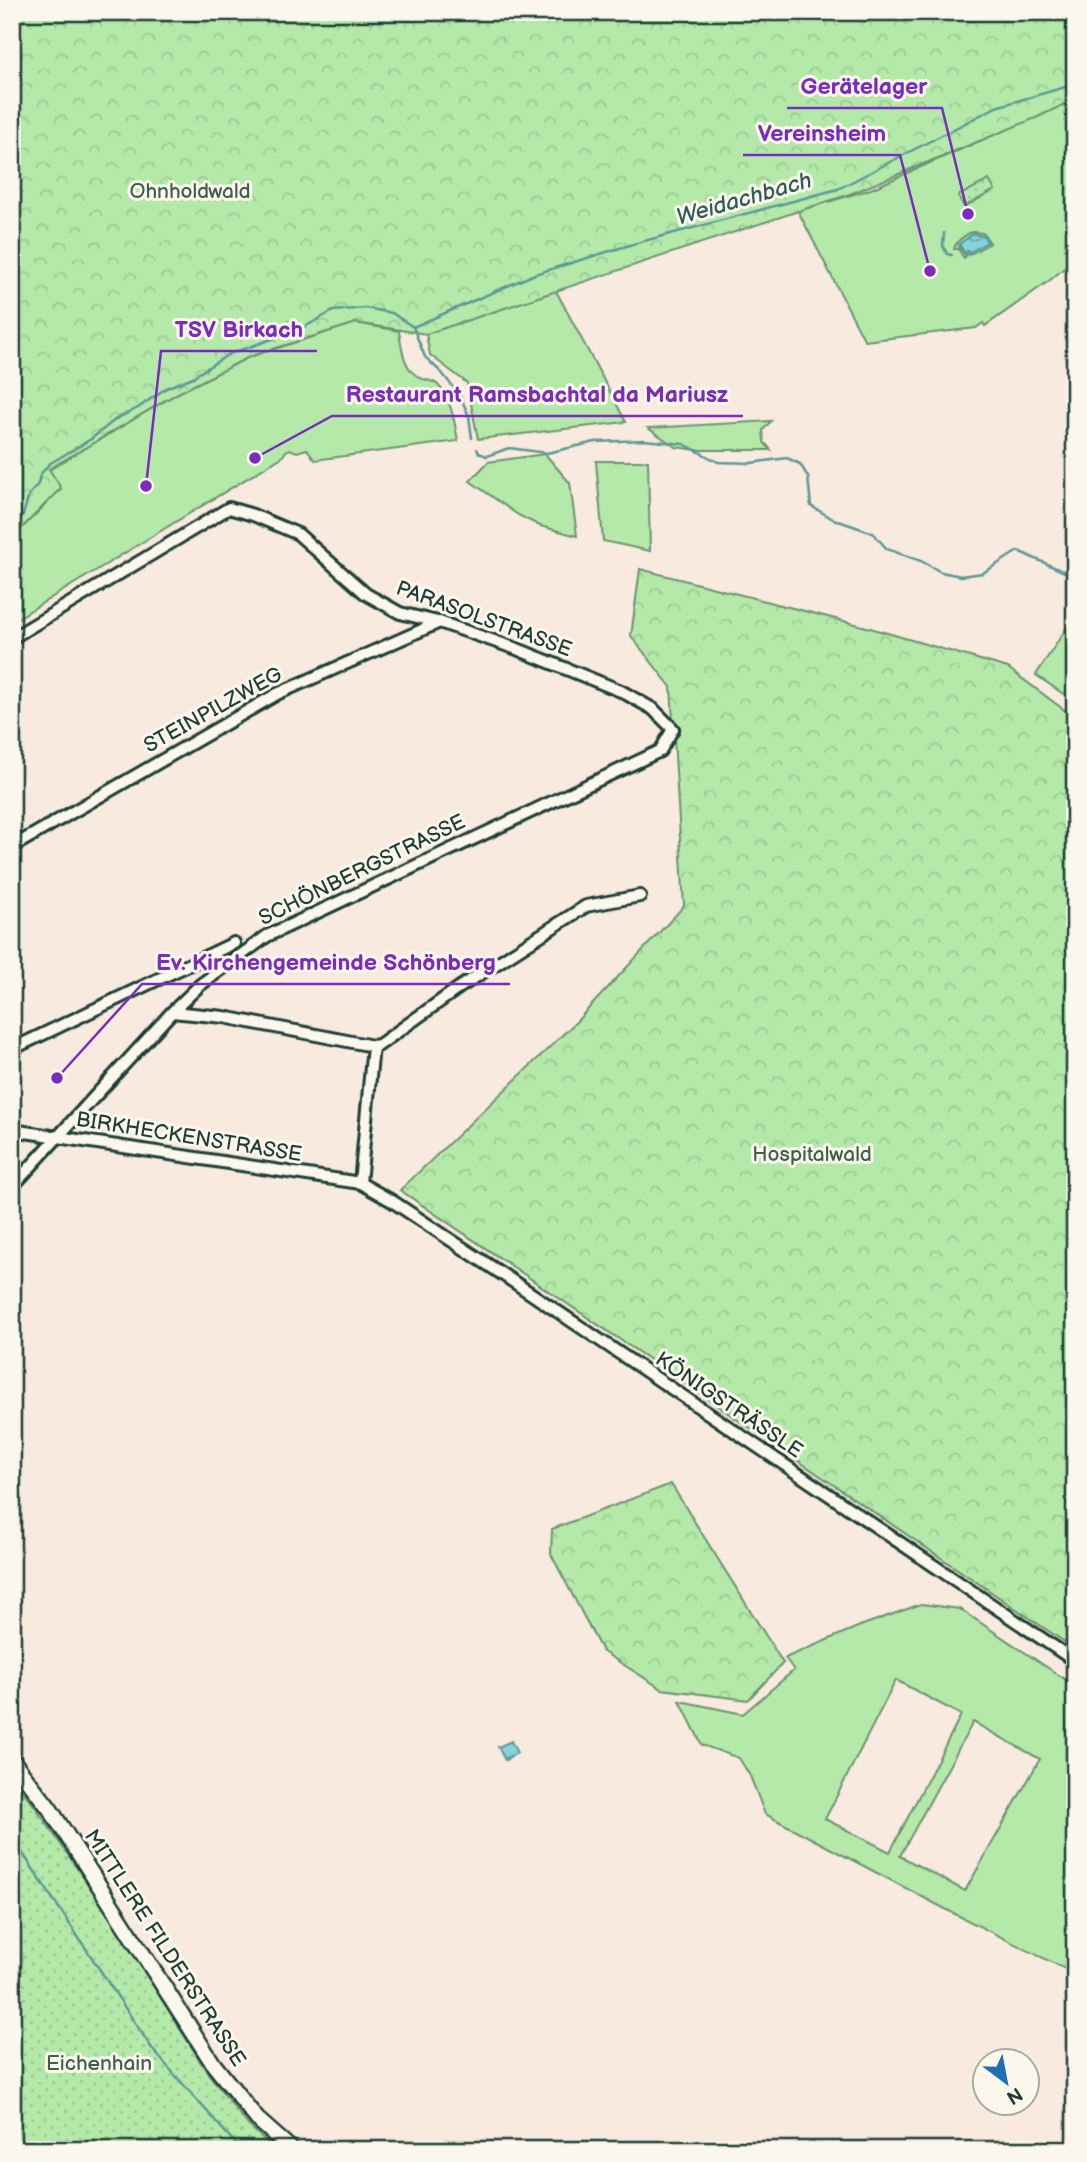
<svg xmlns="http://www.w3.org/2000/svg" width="1087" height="2162" viewBox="0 0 1087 2162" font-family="'Balsamiq Sans',sans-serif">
<defs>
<pattern id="forest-crowns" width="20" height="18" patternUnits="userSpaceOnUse" patternTransform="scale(1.75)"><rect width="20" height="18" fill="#b4e9aa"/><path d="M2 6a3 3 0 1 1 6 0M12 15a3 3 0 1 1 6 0" fill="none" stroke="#9ac993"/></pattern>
<pattern id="wetland-marsh" width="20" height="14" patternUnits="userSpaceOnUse" patternTransform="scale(1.75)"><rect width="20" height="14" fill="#b4e9aa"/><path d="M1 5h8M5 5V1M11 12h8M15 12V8" fill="none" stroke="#9ac993"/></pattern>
<pattern id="park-dots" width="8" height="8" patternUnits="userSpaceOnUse" patternTransform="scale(1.75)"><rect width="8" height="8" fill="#b4e9aa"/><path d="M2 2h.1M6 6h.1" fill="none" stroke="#9ac993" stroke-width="1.8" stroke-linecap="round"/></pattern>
<pattern id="water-waves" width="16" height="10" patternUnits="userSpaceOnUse" patternTransform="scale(1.75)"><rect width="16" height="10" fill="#82d4d8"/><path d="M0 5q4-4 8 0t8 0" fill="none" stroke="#6aadb0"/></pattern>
</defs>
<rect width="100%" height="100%" fill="#f8eade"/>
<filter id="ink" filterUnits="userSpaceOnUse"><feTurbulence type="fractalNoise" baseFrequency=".0143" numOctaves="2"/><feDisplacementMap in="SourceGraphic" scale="14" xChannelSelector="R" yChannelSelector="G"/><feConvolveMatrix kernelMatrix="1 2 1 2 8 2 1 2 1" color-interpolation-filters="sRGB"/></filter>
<g filter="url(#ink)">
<path fill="#b4e9aa" stroke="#6a936f" stroke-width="2" fill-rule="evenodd" d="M1075,99V259L1049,281L985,326L983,323L976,328L865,341L798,211L871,189Z
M556,291L626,422L478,439L467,383L430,355L426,334Z
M356,323L399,331C401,345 403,367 417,376C422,380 431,380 437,384C451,397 455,424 458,441L315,460L307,449L297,452L290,449L286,451L282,457L13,621L12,538L61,489L49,470L178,393L249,357Z
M771,421L763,430L764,442L771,450H697L676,447L648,428Z
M545,454L570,483L577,536L540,526L518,515L470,481L488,462Z
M596,461H648L650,551L603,541Z
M1075,615V702L1036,675Z
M921,1604L960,1609L1075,1686V1974L953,1913L765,1814L750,1776L739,1758L702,1745L680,1701L743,1714L794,1670L785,1658L860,1626ZM896,1680L961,1715L890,1852L825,1819ZM973,1722L1040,1759L965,1891L900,1856Z"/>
<path fill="url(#forest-crowns)" stroke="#6a936f" stroke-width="2" d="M12,12H1075V99L1038,117L850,194L426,334L356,323L273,349L249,357L178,393L49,469L61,488L12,538Z
M640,569L863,626L1008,668L1075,718V1649L400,1190L576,1022L684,906L671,687L631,636Z
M671,1484L783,1663L748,1700L662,1689L602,1651L551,1554L552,1529Z"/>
<path fill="url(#wetland-marsh)" stroke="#6a936f" stroke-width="2" d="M972,232L983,233L990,243L969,255L966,251L987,242L959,247L966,256L964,258L958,249H954C957,240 964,236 972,232Z"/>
<path fill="url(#park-dots)" stroke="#6a936f" stroke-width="2" d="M989,180L995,190L964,207L958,196Z
M12,1778L34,1805L109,1915L207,2072L248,2125L276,2150H12Z"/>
<path fill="url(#water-waves)" stroke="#5a9896" stroke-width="2" d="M973,234L984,236L987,242L970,252L967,251L966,255L959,244Z
M511,1741L517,1753L505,1760L498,1747Z"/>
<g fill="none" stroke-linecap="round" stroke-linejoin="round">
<path stroke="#5a9896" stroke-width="2.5" d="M944,233L943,246L947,254L952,255
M413,327L535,274L633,244L838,189L996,107L1069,86L1075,83
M477,449L479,453L487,456L509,448L547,453L595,442L644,440L684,444L718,462L751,463L787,458L800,464L808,477L811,506L833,519L873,533L887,549L921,561L941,572L961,576L983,573L1018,551L1067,573L1075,581
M12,524L23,515L29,495L38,484L40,475L49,464L91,439L116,419L138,408L166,388L193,377L229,354L301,329L333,311L365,308L392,313L413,327L425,357L442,373L460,396L469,416L472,438
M12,1837L153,2050L241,2150"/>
<defs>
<path id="minor" d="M12,638L229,508L253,515L298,534L366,594L400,613L442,623L517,649L621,691L653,709L673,729L660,751L267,936L200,985L172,1012L12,1187
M12,847L277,694L440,622
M172,1012L224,1017L373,1046L379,1045L460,987L586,906L640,896
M12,1049L234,943
M12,1130L360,1183L392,1201L502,1274L1075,1661
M360,1183L373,1046"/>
<path id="secondary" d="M12,1760L50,1809L214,2065L257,2119L292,2150"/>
</defs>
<use href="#minor" stroke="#1f3d34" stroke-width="16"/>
<use href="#secondary" stroke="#1f3d34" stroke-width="19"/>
<use href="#minor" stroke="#fbf7ec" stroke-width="10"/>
<use href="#secondary" stroke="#fbf7ec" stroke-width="14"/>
</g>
</g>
<g text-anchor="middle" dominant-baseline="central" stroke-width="6" stroke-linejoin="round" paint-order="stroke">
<g font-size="21" fill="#3d5f4c" stroke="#fbf7ec">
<text x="190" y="191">Ohnholdwald</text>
<text x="812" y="1154">Hospitalwald</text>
<text x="99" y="2063">Eichenhain</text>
</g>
<g font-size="21" fill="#1f3d34" stroke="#fbf7ec">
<text transform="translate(484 619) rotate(20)">PARASOLSTRASSE</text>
<text transform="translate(213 710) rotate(-29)">STEINPILZWEG</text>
<text transform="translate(362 870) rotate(-26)">SCHÖNBERGSTRASSE</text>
<text transform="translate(189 1137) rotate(9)">BIRKHECKENSTRASSE</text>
<text transform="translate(729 1405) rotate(34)">KÖNIGSTRÄSSLE</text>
<text transform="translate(165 1948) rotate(57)">MITTLERE FILDERSTRASSE</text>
</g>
<g font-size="23" font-style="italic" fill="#335b55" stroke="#fbf7ec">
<text transform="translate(744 199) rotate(-16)">Weidachbach</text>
</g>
</g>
<path fill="none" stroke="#7b2cbf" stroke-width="2.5" d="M968 214L942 108H787M930 271L900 155H743M146 486L161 351H317M255 458L332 416H743M57 1078L142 984H510"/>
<g fill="#7b2cbf" stroke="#fbf7ec" stroke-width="2.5">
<circle cx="968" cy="214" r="7"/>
<circle cx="930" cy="271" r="7"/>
<circle cx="146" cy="486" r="7"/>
<circle cx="255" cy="458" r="7"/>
<circle cx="57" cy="1078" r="7"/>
</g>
<g font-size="23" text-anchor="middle" font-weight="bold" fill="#7b2cbf" stroke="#fbf7ec" stroke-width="6" stroke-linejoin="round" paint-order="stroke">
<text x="864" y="94">Gerätelager</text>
<text x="822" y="141">Vereinsheim</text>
<text x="239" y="337">TSV Birkach</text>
<text x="537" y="402">Restaurant Ramsbachtal da Mariusz</text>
<text x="326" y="970">Ev. Kirchengemeinde Schönberg</text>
</g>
<rect width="1087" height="2162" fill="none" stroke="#fbf7ec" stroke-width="42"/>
<rect x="21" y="21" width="1045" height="2120" fill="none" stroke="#1f3d34" stroke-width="2.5" filter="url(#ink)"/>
<g transform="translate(1006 2082) rotate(148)"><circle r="33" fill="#fbf7ec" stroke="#a3ada2" stroke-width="2"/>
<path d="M0-5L12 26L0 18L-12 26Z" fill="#1f6fb2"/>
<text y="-10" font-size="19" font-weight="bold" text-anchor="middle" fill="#1f3d34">N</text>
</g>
</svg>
